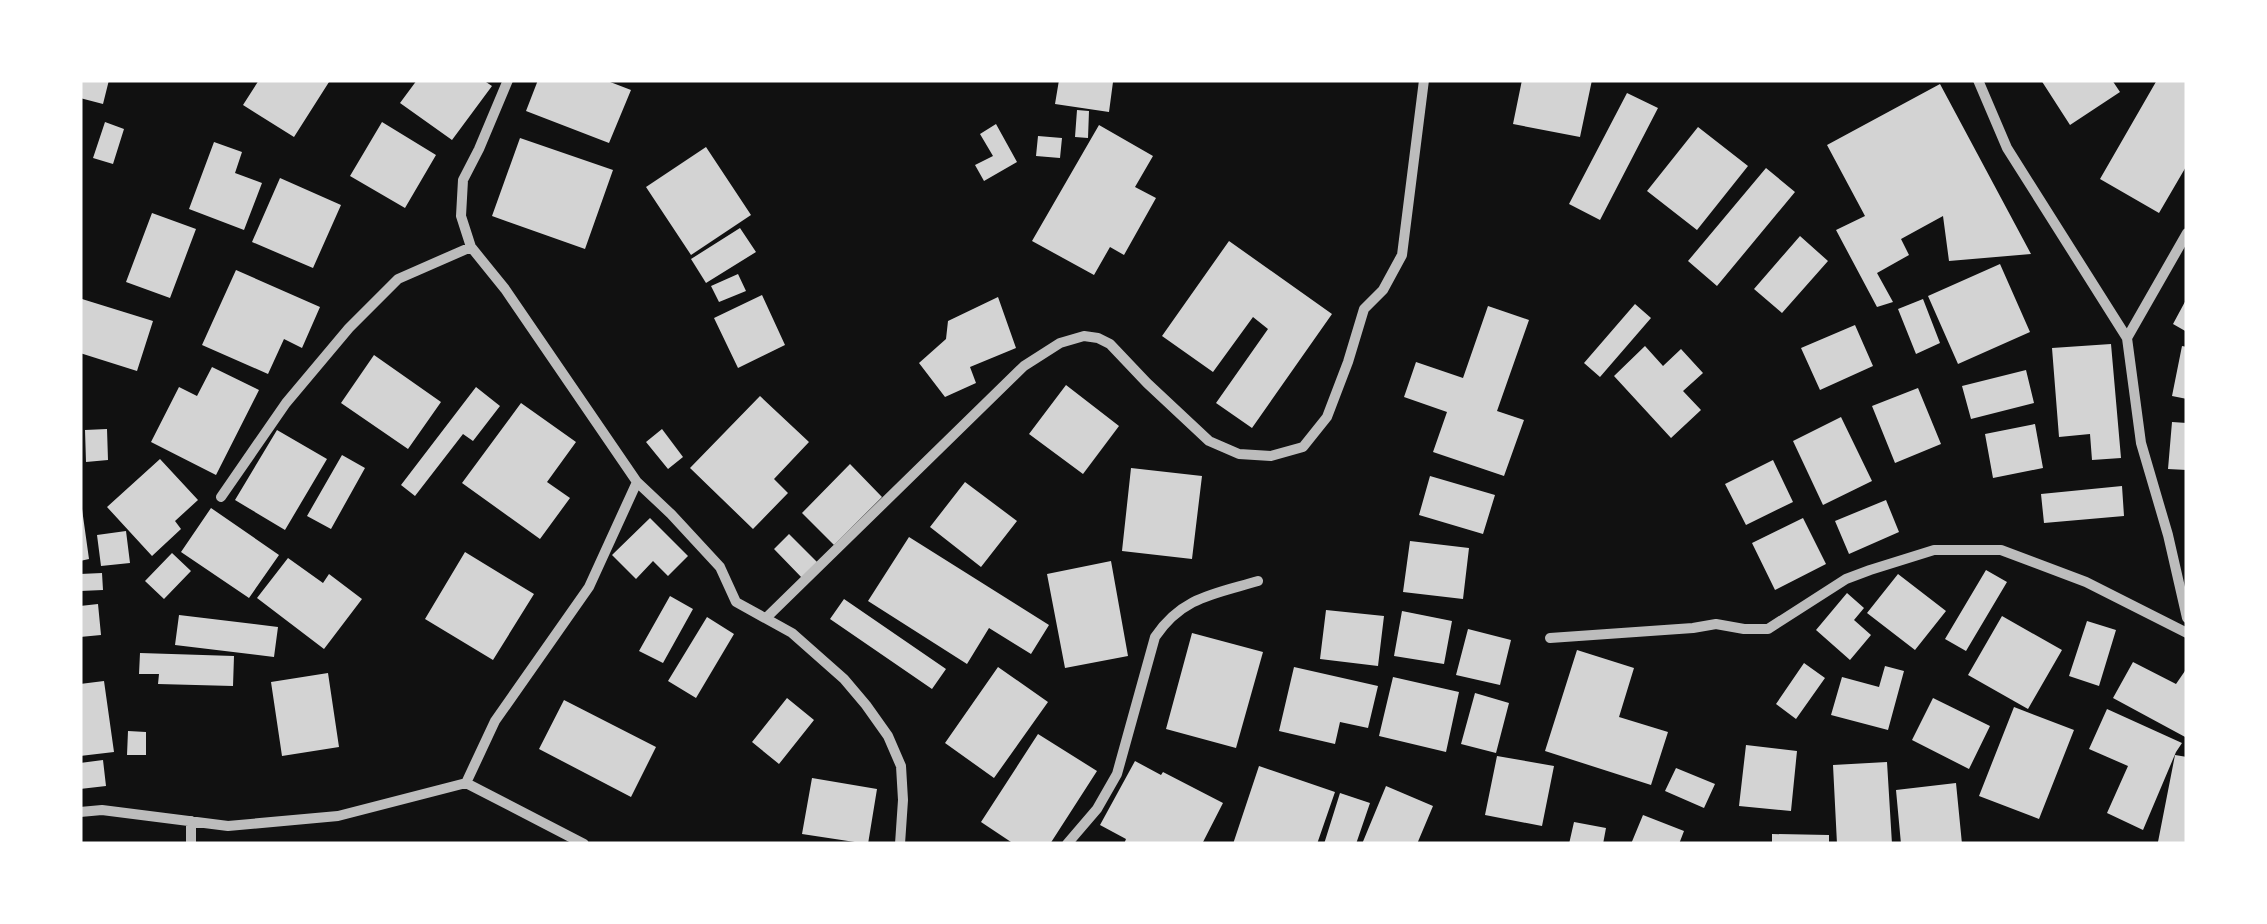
<svg xmlns="http://www.w3.org/2000/svg" width="2267" height="924" viewBox="0 0 2267 924" font-family="'Golos Text',sans-serif">
<rect width="100%" height="100%" fill="#111"/>
<path fill="#d3d3d3" d="M80,80H109L103,104L80,98Z
M259,80H327L329,82L294,137L243,105Z
M417,80H483L492,86L452,140L400,103Z
M538,80H605L631,90L609,143L526,111Z
M1059,80L1113,82L1109,112L1055,104Z
M1522,80H1592L1580,137L1513,124Z
M2041,80H2112L2120,92L2070,125Z
M2157,80H2187V165L2159,213L2100,179Z
M1940,84L2031,254L1949,261L1943,216L1901,239L1909,255L1877,273L1893,302L1877,307L1836,230L1865,216L1827,145Z
M1627,93L1658,108L1600,220L1569,204Z
M1077,110L1089,111L1088,138L1075,137Z
M105,122L124,129L113,164L93,158Z
M382,122L436,155L405,208L350,176Z
M996,124L1017,162L984,181L975,165L993,156L980,134Z
M1099,125L1153,156L1135,187L1156,198L1124,255L1110,247L1094,275L1032,241Z
M1698,127L1748,166L1697,230L1647,191Z
M1038,136L1062,138L1060,158L1036,156Z
M520,138L613,170L585,249L492,216Z
M214,142L242,152L235,173L262,183L244,230L189,209Z
M706,147L751,215L691,255L646,187Z
M1766,168L1795,192L1717,286L1688,261Z
M280,178L341,205L313,268L252,242Z
M152,213L196,229L170,298L126,282Z
M740,228L756,252L706,283L691,259Z
M1800,236L1828,261L1782,313L1754,289Z
M1229,241L1332,314L1252,428L1216,403L1268,329L1253,317L1213,372L1162,336Z
M2000,264L2030,332L1958,364L1928,296Z
M236,270L320,307L302,348L284,339L268,374L202,345Z
M738,274L746,291L719,302L711,286Z
M762,295L785,345L738,368L714,318Z
M998,297L1016,348L970,367L976,383L945,397L919,363L946,339L948,321Z
M2187,298V332L2173,324Z
M82,299L153,321L137,371L80,353Z
M1923,299L1940,343L1916,354L1898,309Z
M1635,304L1651,318L1600,377L1584,363Z
M1488,306L1529,320L1497,411L1524,420L1504,476L1433,452L1447,412L1404,397L1416,362L1463,378Z
M1855,325L1873,366L1820,390L1801,348Z
M2111,344L2121,458L2092,460L2090,434L2059,437L2052,348Z
M1645,346L1663,366L1681,349L1703,373L1683,391L1701,410L1671,438L1614,376Z
M2182,346L2187,347V399L2172,396Z
M374,355L441,402L408,449L341,403Z
M212,367L259,390L216,475L151,442L179,387L197,396Z
M2026,370L2034,403L1971,419L1962,386Z
M1066,385L1119,426L1083,474L1029,434Z
M476,387L500,406L473,441L463,434L415,496L401,485Z
M1918,388L1941,444L1895,463L1872,406Z
M760,396L809,442L774,479L788,493L753,529L690,468Z
M521,403L576,442L547,482L570,498L540,539L462,483Z
M1841,417L1872,481L1823,505L1793,441Z
M2172,422L2187,423V470L2168,469Z
M2035,424L2043,468L1993,478L1985,434Z
M107,429L108,460L86,462L85,430Z
M662,429L683,457L668,469L646,442Z
M277,430L327,459L285,530L235,500Z
M342,455L365,468L331,529L307,516Z
M160,459L198,500L175,521L181,529L152,556L107,507Z
M1773,460L1793,502L1746,525L1725,484Z
M850,464L882,497L834,545L802,513Z
M1131,468L1202,476L1192,559L1122,551Z
M1430,476L1495,495L1483,534L1419,515Z
M965,482L1017,521L981,567L930,527Z
M2122,486L2124,516L2044,523L2041,494Z
M1886,500L1899,532L1849,554L1835,521Z
M211,508L279,555L249,598L181,552Z
M80,509H82L89,559L80,561Z
M650,518L688,556L668,576L653,561L636,579L612,555Z
M1803,518L1826,564L1775,590L1752,543Z
M126,531L130,563L101,566L97,535Z
M789,534L819,564L804,580L774,549Z
M909,537L1049,625L1031,654L989,628L967,664L868,601Z
M1410,541L1469,548L1463,599L1403,592Z
M465,552L534,594L493,660L425,619Z
M172,553L191,571L164,599L145,581Z
M288,558L323,583L329,574L362,599L324,649L257,598Z
M1111,561L1128,656L1065,668L1047,574Z
M1986,570L2007,582L1966,651L1945,639Z
M102,573L103,590L80,591V574Z
M1898,574L1946,611L1915,650L1867,613Z
M1847,593L1864,608L1854,620L1871,635L1850,660L1816,630Z
M670,596L693,609L663,663L639,651Z
M844,599L946,669L932,689L830,619Z
M98,604L101,635L80,637V606Z
M1326,610L1384,616L1378,666L1320,659Z
M1402,611L1452,621L1444,664L1394,656Z
M179,615L278,627L274,657L175,645Z
M2002,616L2062,650L2028,709L1968,675Z
M707,617L734,634L696,698L668,681Z
M2087,621L2116,630L2099,686L2069,676Z
M1468,629L1511,640L1500,685L1456,675Z
M1192,633L1263,652L1236,748L1166,729Z
M1577,650L1634,668L1619,717L1668,732L1651,785L1545,751Z
M140,653L234,656L233,686L158,684L159,674H139Z
M2133,662L2176,684L2187,668V738L2113,698Z
M1804,663L1825,678L1796,719L1776,704Z
M1885,666L1904,671L1888,730L1831,715L1842,677L1879,687Z
M998,667L1048,702L994,778L945,743Z
M1294,667L1378,686L1368,728L1340,722L1335,744L1279,731Z
M328,673L339,747L282,756L271,682Z
M1393,677L1459,692L1446,752L1379,736Z
M104,681L114,752L80,756V684Z
M1475,693L1509,703L1496,753L1461,744Z
M787,698L814,720L779,764L752,742Z
M1933,698L1990,726L1969,769L1912,740Z
M564,700L656,747L631,797L539,749Z
M2014,707L2074,730L2039,819L1979,796Z
M2107,709L2182,743L2176,752L2143,830L2107,813L2128,766L2089,749Z
M128,731L146,732V755H127Z
M1038,734L1097,771L1050,844H1014L981,822Z
M1746,745L1797,751L1791,811L1739,806Z
M2175,755L2187,757L2185,844L2158,842Z
M1497,756L1554,766L1542,826L1485,815Z
M103,760L106,786L80,789V763Z
M1135,761L1161,775L1163,772L1223,803L1202,844H1124L1126,839L1100,825Z
M1887,762L1892,844H1837L1833,765Z
M1259,766L1335,792L1317,844H1233Z
M1676,768L1715,784L1704,808L1665,791Z
M812,778L877,789L868,844L802,834Z
M1956,783L1962,844H1901L1896,790Z
M1386,786L1433,806L1417,844H1362Z
M1340,793L1370,803L1356,844H1324Z
M1643,815L1684,831L1679,844H1631Z
M1574,822L1606,828L1603,844H1569Z
M1772,834L1829,835V844H1772Z"/>
<g fill="none" stroke-linecap="round" stroke-linejoin="round">
<path stroke="#bcbcbc" stroke-width="10" d="M508,80L479,149L463,180L461,216L471,247L505,289L637,482L671,514L720,567L736,602L792,633L844,679L866,705L888,736L901,766L903,800L900,844
M1978,80L2007,148L2127,338
M2187,233L2127,338L2141,443L2168,535L2187,618
M221,497L286,403L349,328L398,279L471,247
M766,618L1024,366L1060,343L1084,336L1098,338L1110,344L1147,383L1209,441L1239,454L1271,456L1303,447L1327,417L1348,362L1364,309L1383,290L1402,255L1424,80
M1550,638L1693,628L1716,624L1744,629H1768L1846,579L1870,570L1934,550H2001L2086,582L2187,633
M466,783L495,721L589,587L637,482
M80,812L102,810L228,826L338,816L466,783L584,844
M191,821V844
M1067,844L1097,809L1117,774L1155,637C1182,597 1214,594 1258,581"/>
</g>
<rect width="2267" height="924" fill="none" stroke="#ffffff" stroke-width="165"/>
</svg>
